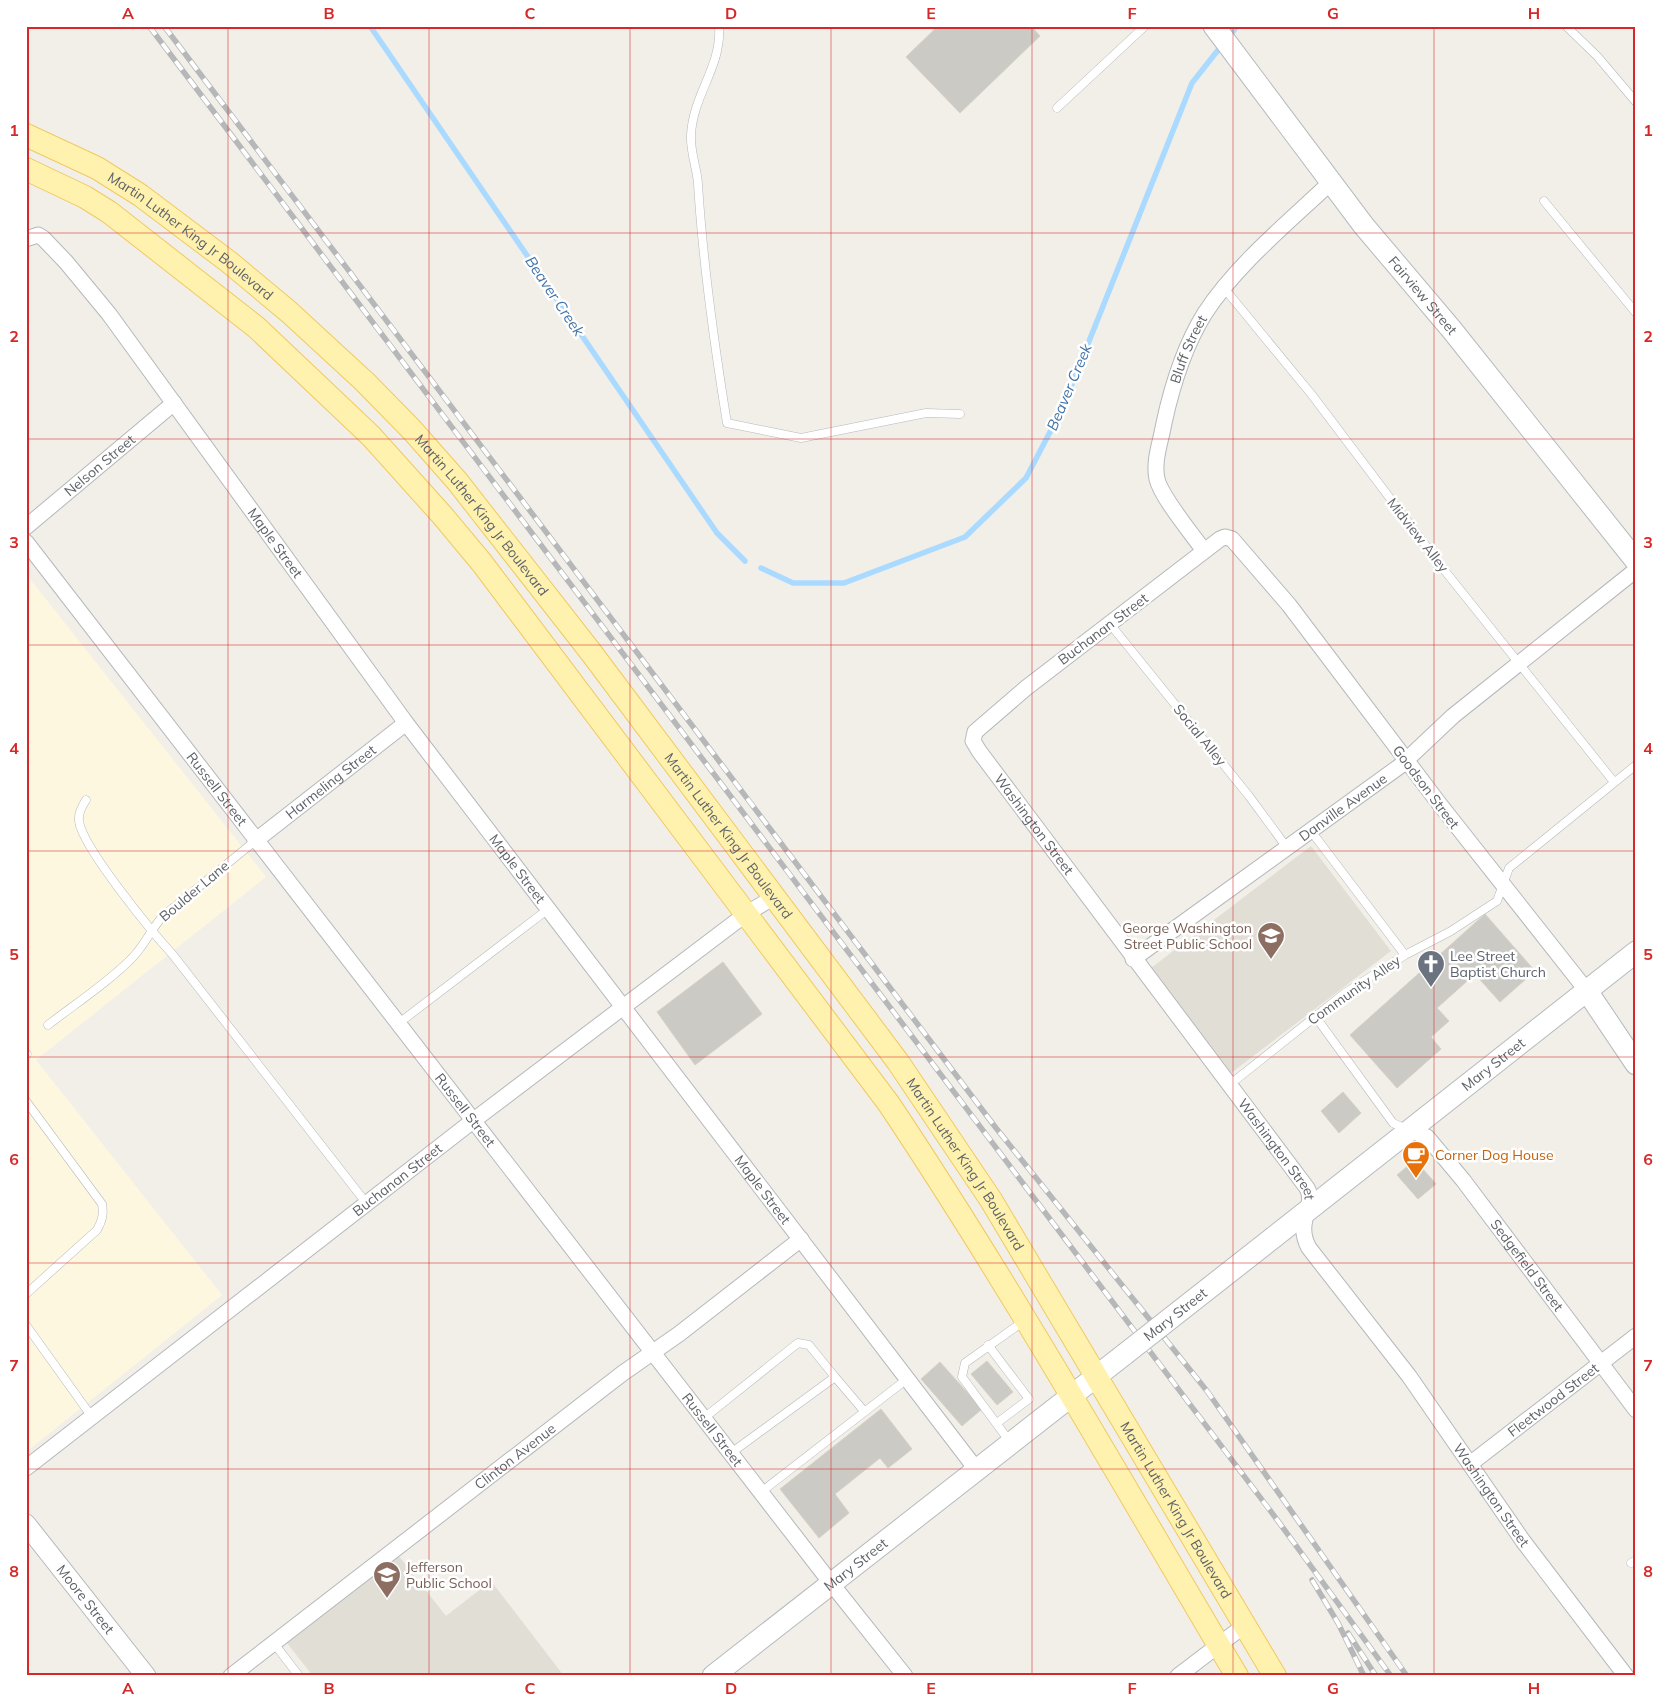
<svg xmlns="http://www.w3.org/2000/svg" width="1662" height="1702" viewBox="0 0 1662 1702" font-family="Mulish,sans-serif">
<rect width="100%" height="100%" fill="#f1efe8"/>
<path fill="#fef7e0" d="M26,574L266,877L36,1060L222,1295L26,1452Z"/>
<path fill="#e1ded6" d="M1311,846L1391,951L1231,1073L1151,968Z
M398,1555L446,1616L491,1581L564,1676H313L287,1643Z"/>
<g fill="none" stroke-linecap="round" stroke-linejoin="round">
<path stroke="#aadaff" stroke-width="5.5" d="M370,26L717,533L745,561
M1228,38L1237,26
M761,568L793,583H844L965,537L1026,478L1062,409L1192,83L1222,45"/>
</g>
<path fill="#cccac5" stroke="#d6d1c6" d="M938,26H1031L1040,36L960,113L906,57Z
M1485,914L1535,971L1500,1002L1475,974L1437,1008L1449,1021L1431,1037L1441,1049L1397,1088L1350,1035Z
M723,962L762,1014L695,1065L657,1012Z
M1343,1092L1361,1113L1339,1133L1321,1111Z
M1415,1160L1436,1184L1418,1199L1397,1175Z
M987,1361L1013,1392L997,1405L971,1374Z
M940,1362L982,1409L962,1426L921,1379Z
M881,1409L912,1449L888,1468L880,1458L835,1494L849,1513L819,1538L780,1489Z"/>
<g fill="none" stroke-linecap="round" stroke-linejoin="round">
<defs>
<path id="service" d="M719,26C722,67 693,94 691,135C690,152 697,168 698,184C703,265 714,343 727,423L801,438L926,413L960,414
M1566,26L1597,56L1636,102
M1057,108L1145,26
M1544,201L1636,313
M1224,288L1312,395L1445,571L1614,782
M1110,624L1249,796L1288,849
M86,800C82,806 78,813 79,821C82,847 153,933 173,955L367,1204
M1311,831L1405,955
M1315,1016L1393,1123L1406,1129
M399,1023L547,910
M48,1025C75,1004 109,982 133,957C145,944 151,930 162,917L255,841
M26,1055L27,1054
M1228,1086L1345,993L1405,955L1451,931L1497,901L1509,868L1636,765
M26,1101L102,1204C104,1214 102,1221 97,1230L26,1294
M26,1325L92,1417
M988,1345L1029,1399L997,1423
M835,1377L864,1411
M704,1418L798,1343L809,1345L835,1377L731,1453
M1010,1442L962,1377L965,1363L1024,1321
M761,1492L907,1379
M1631,1563L1636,1560
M273,1642L299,1676"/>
<g id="minor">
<path id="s1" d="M26,239L38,235L43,238L66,262L109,314L406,723L976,1469"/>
<path id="s2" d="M26,527L174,403"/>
<path id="s3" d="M26,542L831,1583L905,1676"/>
<path id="s4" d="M1204,551C1193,535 1161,497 1157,479C1153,461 1161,441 1164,423C1172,386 1185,345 1205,313C1237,264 1289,222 1331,182"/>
<path id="s5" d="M255,841L406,723"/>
<path id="s6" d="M1133,959L1400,766L1453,716L1636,570"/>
<path id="s7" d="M1587,991L1441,806L1289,605L1232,539L1225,537L1220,539L1026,688L975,732L973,741L979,751L1307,1188C1317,1206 1294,1221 1309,1248L1409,1376L1523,1541L1626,1676"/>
<path id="s8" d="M1410,1130L1427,1137L1463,1180L1636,1410"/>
<path id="s9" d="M1470,1464L1636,1336"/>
<path id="s10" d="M26,1468L474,1120L746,914L774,897"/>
<path id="s11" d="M231,1676L623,1373L679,1334L801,1239"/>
<path d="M1178,1676L1245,1625"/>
</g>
<g id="tertiary">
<path id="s12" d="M26,1524L146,1676"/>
</g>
<g id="secondary">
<path id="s13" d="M1214,26L1364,226L1452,330L1636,561"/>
<path d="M1587,991L1636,1064"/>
<path id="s14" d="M1274,1237L1636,952"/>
<path id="s15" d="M713,1676L1125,1354"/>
</g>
<g id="primary">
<path id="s16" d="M26,135L97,168L140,195L229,262L289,312L365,382L412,430L457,481L590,651L898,1062L991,1200L1275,1676"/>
<path d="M26,169L85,197L109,212L256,327L371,436L442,515L482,563L889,1104C1013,1290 1123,1484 1237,1676"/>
</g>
</defs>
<use href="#service" stroke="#b5b8bc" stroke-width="9"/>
<use href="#minor" stroke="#b5b8bc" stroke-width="17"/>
<use href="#tertiary" stroke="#b5b8bc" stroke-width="21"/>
<use href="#secondary" stroke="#b6babf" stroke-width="23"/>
<use href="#primary" stroke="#f2c960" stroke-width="24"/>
<use href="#service" stroke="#fff" stroke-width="8"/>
<use href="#minor" stroke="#fff" stroke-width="15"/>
<use href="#tertiary" stroke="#fff" stroke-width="19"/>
<use href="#secondary" stroke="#fff" stroke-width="21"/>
<use href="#primary" stroke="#fff2af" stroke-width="22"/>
<defs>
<path id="rail" d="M149,26L1278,1521L1391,1676
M164,26L996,1128L1207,1391L1407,1676
M1312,1580L1338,1623L1364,1676
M1348,1633L1376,1676"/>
</defs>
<use href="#rail" stroke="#b6b7b8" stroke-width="5.5"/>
<use href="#rail" stroke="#fff" stroke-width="4" stroke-dasharray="11" stroke-linecap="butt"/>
<defs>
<g id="secondary-bridge">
<path id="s17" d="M1125,1354L1274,1237"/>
</g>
</defs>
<use href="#secondary-bridge" stroke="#b6babf" stroke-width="23" stroke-linecap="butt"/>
<use href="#secondary-bridge" stroke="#fff" stroke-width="21"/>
</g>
<path fill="none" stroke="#d62828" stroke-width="1" stroke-opacity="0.55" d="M228,26V1676M429,26V1676M630,26V1676M831,26V1676M1032,26V1676M1233,26V1676M1434,26V1676M26,233H1636M26,439H1636M26,645H1636M26,851H1636M26,1057H1636M26,1263H1636M26,1469H1636"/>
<defs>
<symbol id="school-pin" viewBox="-11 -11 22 30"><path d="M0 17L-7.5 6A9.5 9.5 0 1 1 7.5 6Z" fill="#8d6e63" stroke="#fff"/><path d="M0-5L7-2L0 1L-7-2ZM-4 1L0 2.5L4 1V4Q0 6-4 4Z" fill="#fff"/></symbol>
<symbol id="church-pin" viewBox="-11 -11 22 30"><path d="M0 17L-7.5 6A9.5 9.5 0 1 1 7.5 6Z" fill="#6b7280" stroke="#fff"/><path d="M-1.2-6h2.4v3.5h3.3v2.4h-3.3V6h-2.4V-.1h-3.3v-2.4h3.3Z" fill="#fff"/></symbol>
<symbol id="cafe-pin" viewBox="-11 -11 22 30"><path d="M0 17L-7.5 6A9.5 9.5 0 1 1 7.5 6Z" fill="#e8710a" stroke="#fff"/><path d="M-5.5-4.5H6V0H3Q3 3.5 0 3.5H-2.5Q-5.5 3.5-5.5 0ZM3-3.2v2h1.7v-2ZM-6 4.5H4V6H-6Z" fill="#fff"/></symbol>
</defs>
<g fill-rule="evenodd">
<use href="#school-pin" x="1255" y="920" width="32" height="43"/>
<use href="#church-pin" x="1415" y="948" width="32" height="43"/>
<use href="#cafe-pin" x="1400" y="1139" width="32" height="43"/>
<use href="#school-pin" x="371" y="1559" width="32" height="43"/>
</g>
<g text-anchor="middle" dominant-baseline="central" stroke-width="5" stroke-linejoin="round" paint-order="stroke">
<g font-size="14" fill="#5f6368" stroke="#fff">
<text stroke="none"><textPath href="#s16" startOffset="194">Martin Luther King Jr Boulevard</textPath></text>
<text stroke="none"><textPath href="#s13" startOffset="341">Fairview Street</textPath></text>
<text stroke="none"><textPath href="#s4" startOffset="221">Bluff Street</textPath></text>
<text stroke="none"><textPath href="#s2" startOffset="96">Nelson Street</textPath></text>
<text stroke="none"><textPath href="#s16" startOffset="599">Martin Luther King Jr Boulevard</textPath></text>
<text transform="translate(1418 535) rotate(52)">Midview Alley</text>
<text stroke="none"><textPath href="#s1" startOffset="402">Maple Street</textPath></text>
<text transform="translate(1103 629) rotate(-37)">Buchanan Street</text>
<text transform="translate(1200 735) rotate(51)">Social Alley</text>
<text stroke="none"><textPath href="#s5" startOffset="96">Harmeling Street</textPath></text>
<text transform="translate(1426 787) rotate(53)">Goodson Street</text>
<text stroke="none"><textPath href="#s3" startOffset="312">Russell Street</textPath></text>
<text stroke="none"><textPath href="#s6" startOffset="259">Danville Avenue</textPath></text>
<text stroke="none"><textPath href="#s7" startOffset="1012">Washington Street</textPath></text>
<text stroke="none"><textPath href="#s16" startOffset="1004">Martin Luther King Jr Boulevard</textPath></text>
<text stroke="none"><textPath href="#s1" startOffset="808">Maple Street</textPath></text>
<text transform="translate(194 891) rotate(-40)">Boulder Lane</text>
<text transform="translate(1354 990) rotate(-35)">Community Alley</text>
<text stroke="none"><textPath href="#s14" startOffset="279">Mary Street</textPath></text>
<text stroke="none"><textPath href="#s3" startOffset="718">Russell Street</textPath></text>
<text stroke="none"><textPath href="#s7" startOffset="1418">Washington Street</textPath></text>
<text stroke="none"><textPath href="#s16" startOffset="1409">Martin Luther King Jr Boulevard</textPath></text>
<text stroke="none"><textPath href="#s10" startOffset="470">Buchanan Street</textPath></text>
<text stroke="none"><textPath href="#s1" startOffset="1212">Maple Street</textPath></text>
<text stroke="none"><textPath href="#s8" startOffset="181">Sedgefield Street</textPath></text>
<text stroke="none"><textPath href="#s17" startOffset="64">Mary Street</textPath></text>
<text stroke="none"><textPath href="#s9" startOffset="105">Fleetwood Street</textPath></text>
<text stroke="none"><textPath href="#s3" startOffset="1122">Russell Street</textPath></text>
<text stroke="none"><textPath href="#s11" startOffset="359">Clinton Avenue</textPath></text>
<text stroke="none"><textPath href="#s7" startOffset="1836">Washington Street</textPath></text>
<text stroke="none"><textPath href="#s16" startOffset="1814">Martin Luther King Jr Boulevard</textPath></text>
<text stroke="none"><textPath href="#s15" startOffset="181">Mary Street</textPath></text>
<text stroke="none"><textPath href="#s12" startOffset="96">Moore Street</textPath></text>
</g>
<g font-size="14" fill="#785e54" stroke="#fff" text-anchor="end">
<text x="1252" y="928">George Washington<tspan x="1252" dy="16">Street Public School</tspan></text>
<text x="406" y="1567" text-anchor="start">Jefferson<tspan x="406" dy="16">Public School</tspan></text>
</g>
<g font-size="14" fill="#5b616d" stroke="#fff" text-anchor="start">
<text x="1450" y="956">Lee Street<tspan x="1450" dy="16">Baptist Church</tspan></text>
</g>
<g font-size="14" fill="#c56008" stroke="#fff" text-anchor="start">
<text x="1435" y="1155">Corner Dog House</text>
</g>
<g font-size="15" font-style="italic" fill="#4174aa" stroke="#fff">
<text transform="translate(555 296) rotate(56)">Beaver Creek</text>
<text transform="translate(1069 387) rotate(-67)">Beaver Creek</text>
</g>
</g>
<rect width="1662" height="1702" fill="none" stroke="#ffffff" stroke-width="55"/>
<rect x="28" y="28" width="1606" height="1646" fill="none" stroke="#d62828" stroke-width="2"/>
<g font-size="16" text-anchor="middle" font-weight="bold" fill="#d62828">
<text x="128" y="19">A</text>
<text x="329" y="19">B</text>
<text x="530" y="19">C</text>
<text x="731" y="19">D</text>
<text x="931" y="19">E</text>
<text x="1132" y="19">F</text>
<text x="1333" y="19">G</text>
<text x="1534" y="19">H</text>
<text x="14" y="136">1</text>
<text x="1648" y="136">1</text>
<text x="14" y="342">2</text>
<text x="1648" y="342">2</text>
<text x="14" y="548">3</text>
<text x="1648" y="548">3</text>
<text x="14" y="754">4</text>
<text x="1648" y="754">4</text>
<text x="14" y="960">5</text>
<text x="1648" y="960">5</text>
<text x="14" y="1165">6</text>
<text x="1648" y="1165">6</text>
<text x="14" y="1371">7</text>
<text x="1648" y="1371">7</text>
<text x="14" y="1577">8</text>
<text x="1648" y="1577">8</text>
<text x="128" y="1694">A</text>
<text x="329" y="1694">B</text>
<text x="530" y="1694">C</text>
<text x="731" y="1694">D</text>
<text x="931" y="1694">E</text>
<text x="1132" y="1694">F</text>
<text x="1333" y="1694">G</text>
<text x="1534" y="1694">H</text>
</g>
</svg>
